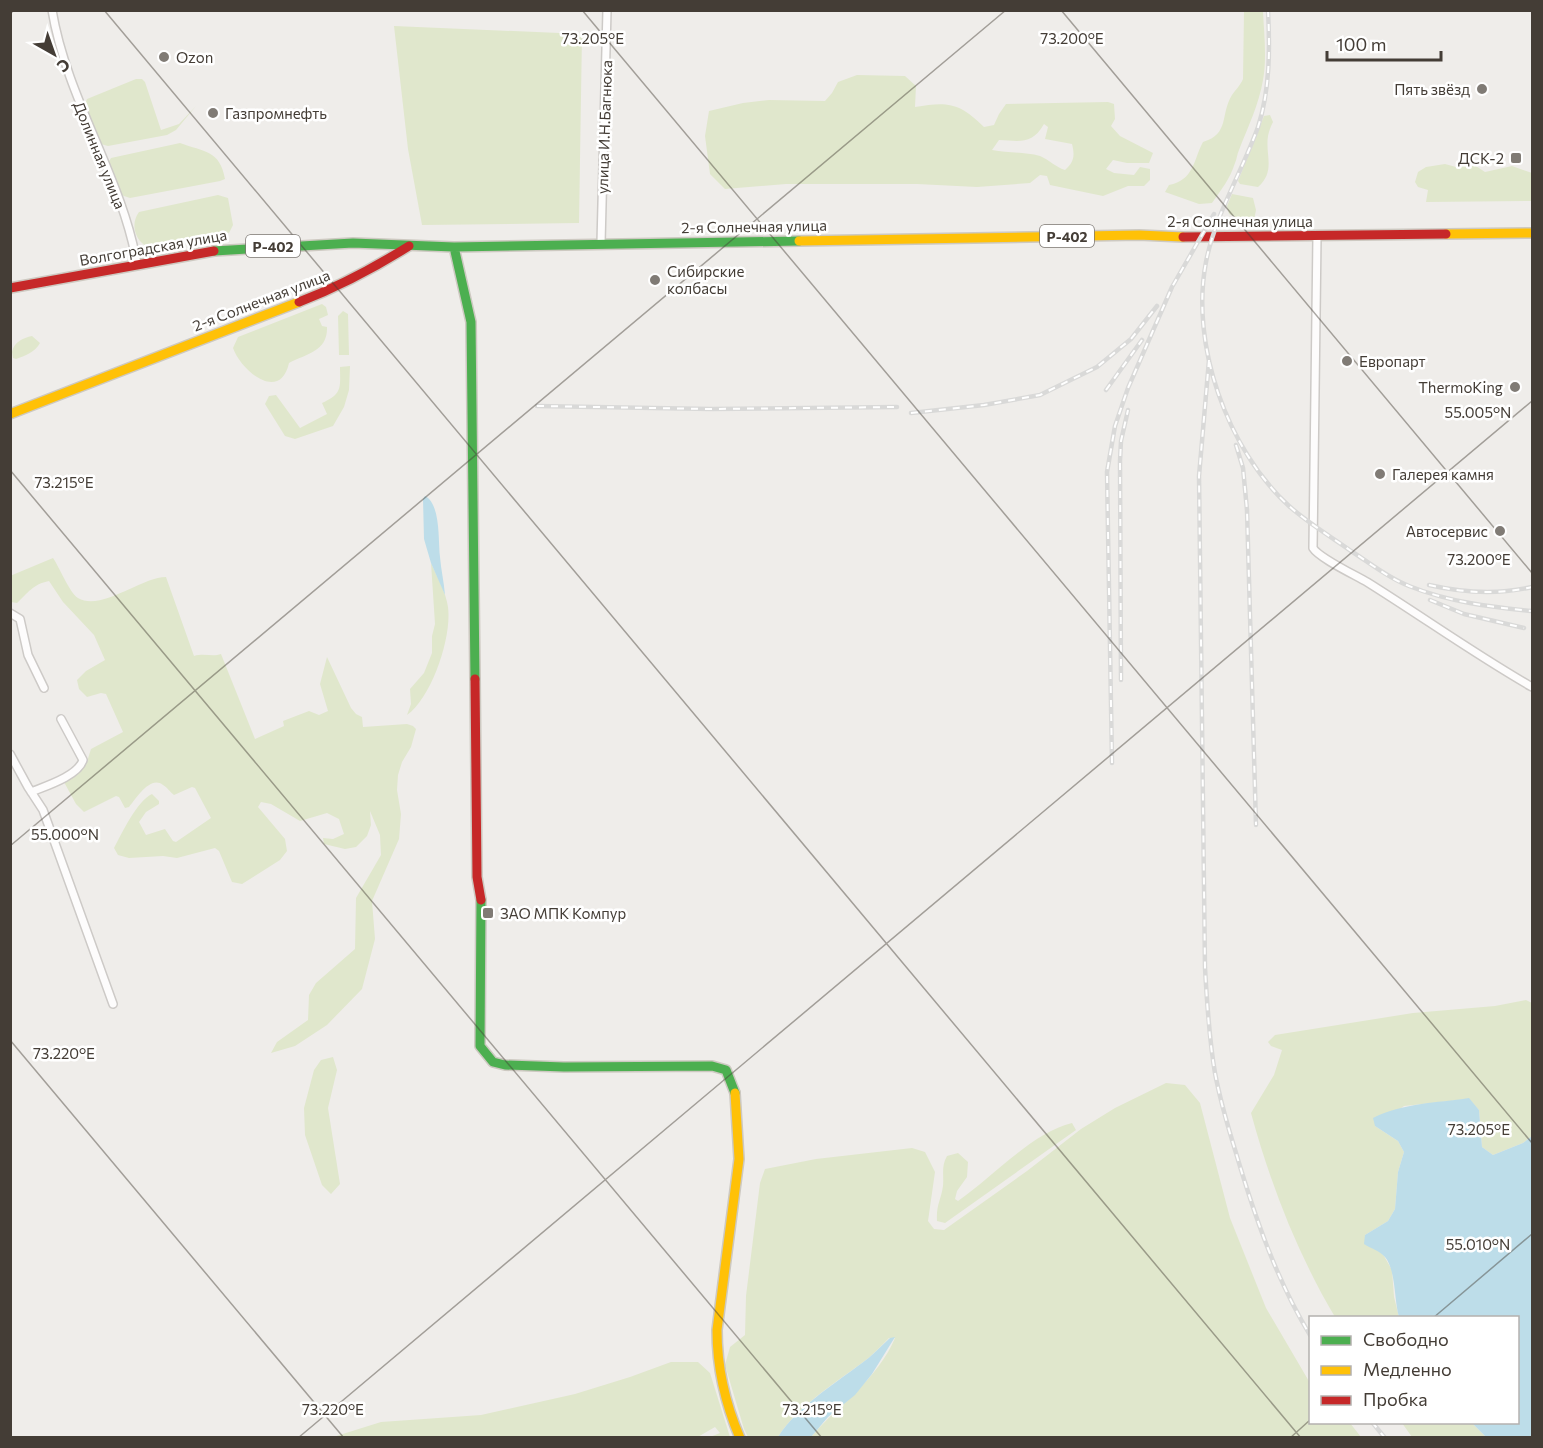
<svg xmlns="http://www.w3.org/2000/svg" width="1543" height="1448" viewBox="0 0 1543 1448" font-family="Commissioner,sans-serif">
<rect width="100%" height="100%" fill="#efedea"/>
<path fill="#e0e7cc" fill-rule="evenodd" d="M1244,11H1263C1264,33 1267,58 1263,80C1259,104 1248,127 1239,150C1237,154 1237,159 1235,163C1230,179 1221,190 1212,203L1199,204L1165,192L1169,185C1194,180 1193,161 1203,142C1230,134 1220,114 1232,95C1236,89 1240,86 1243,79Z
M394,26L582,34L579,223L422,225L408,149Z
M857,75L905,76L916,86L915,107C948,101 960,103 984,127L994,125L999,114L1006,104L1108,102L1114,104L1115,119L1111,126L1120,136L1153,153L1149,163H1127L1113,160L1106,169L1114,173L1134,175L1140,167L1150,169V180L1144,186H1128L1103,196L1050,185L1047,176L1040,175L1030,183L977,187L917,184H786L725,189L710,174L705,136L709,111L743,103L769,100L825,101L832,93L838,82ZM1044,124L1048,127L1045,139L1072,144C1075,156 1074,162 1065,170C1055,167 1050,160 1040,156C1025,152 1008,153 992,150L999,140C1020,141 1032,145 1044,124Z
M136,79H142L145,82L161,130L179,124L196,106L176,130L167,135L108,146L101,144L99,142L85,104L87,99Z
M1270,115L1273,122C1271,126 1269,131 1268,136C1265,155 1276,171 1258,187L1240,184L1238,181L1264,116Z
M180,143C204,152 220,150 225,179L220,181L130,198L121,195L108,163L111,158Z
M1470,162L1485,172L1512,166L1532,173V201L1426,202L1428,190L1418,187L1415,182L1418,172L1426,167L1445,164L1456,167Z
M1232,194L1253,198L1256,210L1254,220H1242L1229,214L1227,206Z
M218,195L228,198L233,225L229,233L147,247C135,240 130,224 139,212Z
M322,304L326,307L328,315L319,319L322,326L327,327C328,351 307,354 289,363C280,403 241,371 233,348L238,337Z
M343,311L348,314L349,355H339L338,316Z
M32,336L40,343C35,352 25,356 16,359L13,358L12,352C14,342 23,338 32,336Z
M350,366L349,390L344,407L333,426L295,439L285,436L265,404L269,396L276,395L300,428L327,414L322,403C343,394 340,387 340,367Z
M53,558C60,568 69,592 78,598C101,612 141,577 166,577L194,656C204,653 213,657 221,654L255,739L284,726L283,721L309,711L319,715L328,711L320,684L327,657L351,708L356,714L362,717L363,727L407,724L413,726L416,729L411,747L402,762L398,775L397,790L401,814L399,839L372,901L375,939L362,989L327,1025L295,1046L271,1053L277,1042L308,1020L309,995L316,983L355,949L356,898L381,855L380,835L370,811L371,825L367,836L356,847L345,849L324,844L323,838L333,839L344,834L339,819L327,813L300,821L271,804L261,802L258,807L285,839L287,851L280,860L242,884L232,882L219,851L215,848L177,858L163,856L129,858L118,855L114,848C122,833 137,801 152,794L159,801V804L146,812L139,822L146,835L165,829L173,841L176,842L211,818L195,788L192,787L174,795C170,792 167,787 163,785C150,775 136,799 129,807L125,808L119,797L116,796L84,812L76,804L64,782L86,765L91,749L123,732L106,694L101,693L87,697L79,689L77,680L86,671L105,660L94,635L63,602L49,581C33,584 28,593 17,603L11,602L10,576Z
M431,563C437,577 446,592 448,607C452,637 432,697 407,715L411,704L410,689L424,673L432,653V636L435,624Z
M1526,1000L1532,1003V1136L1523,1143L1493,1155L1482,1147L1479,1110L1469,1099L1404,1106L1375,1126L1398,1141L1404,1152L1398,1172L1395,1209L1388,1221L1365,1235L1384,1256L1392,1270L1394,1297L1399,1317H1335C1298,1255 1270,1183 1251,1113L1274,1075L1282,1050L1271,1046L1268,1042L1275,1035L1413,1013L1495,1006Z
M333,1057L337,1070L328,1108L340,1184L331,1194L322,1185L305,1135L304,1108L314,1070L321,1060Z
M1166,1083L1185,1085L1200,1103L1230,1218L1266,1308L1310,1383V1422L1350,1423L1361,1437H811C838,1405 878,1379 895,1338H889C880,1347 872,1356 862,1363C832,1385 798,1406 778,1437H748L744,1429L725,1365L730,1347L745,1335L746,1296L760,1183L765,1169L816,1159L912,1148L925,1152L935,1172L928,1221L934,1229L944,1230L1027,1171L1081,1129L1115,1108Z
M1072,1123L1076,1130L945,1223L937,1221C936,1205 941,1200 943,1186C944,1175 941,1166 947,1156L958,1153L968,1162L967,1177L957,1191L955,1199L958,1201C991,1178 1033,1132 1072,1123Z
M671,1362H698L710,1373L730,1437H710L720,1433L715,1427L696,1438H330L381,1422L481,1415L575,1394L630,1377Z
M1402,1423H1472L1486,1437H1412Z"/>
<path fill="#bddde9" d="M425,496C441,504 438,541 440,557C441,570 444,582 445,595L431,563L424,539L423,499Z
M1469,1098L1479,1110L1482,1147L1493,1155L1523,1143L1532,1136V1437H1486L1472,1423L1518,1422V1318L1399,1317C1394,1300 1396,1270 1385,1257C1380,1251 1370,1248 1364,1244L1365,1235L1388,1221L1395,1209L1398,1172L1404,1152L1398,1141L1375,1126L1373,1118C1403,1103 1436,1103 1469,1098Z
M895,1337L872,1374L855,1395L828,1417L811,1437H778C798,1406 833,1385 862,1363C872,1356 880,1347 890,1338Z"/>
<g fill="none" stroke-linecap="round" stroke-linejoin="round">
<defs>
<path id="street" d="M52,10C67,100 122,177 137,264
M1317,236L1313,548C1319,558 1355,575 1367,582C1423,617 1476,655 1532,687
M601,243L607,10
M10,613L20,619L28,655L44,688
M10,754L28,787L43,810L113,1004
M31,792C46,786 78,776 83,760L61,719"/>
<path id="fast" d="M454,247L471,322L475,679
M214,251L353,243L454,247L799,241
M481,900L480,1046L493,1062L505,1065L564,1067L712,1066L726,1070L735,1093"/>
<path id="slow" d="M1446,234L1532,233
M799,241L1139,235L1183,237
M10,414L299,302
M735,1093L739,1159L717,1330C717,1368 725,1403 740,1438"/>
<path id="jam" d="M1183,237L1446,234
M10,288L214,251
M299,302C338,287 374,268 409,246
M475,679L477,877L481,900"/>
</defs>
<use href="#street" stroke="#cdcac7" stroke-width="10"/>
<use href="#fast" stroke="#cdc9c1" stroke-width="12"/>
<use href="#slow" stroke="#cdc9c1" stroke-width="12"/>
<use href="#jam" stroke="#cdc9c1" stroke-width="12"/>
<use href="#street" stroke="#fdfcfc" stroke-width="7"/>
<use href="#fast" stroke="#4caf50" stroke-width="9"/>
<use href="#slow" stroke="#ffc107" stroke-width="9"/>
<use href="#jam" stroke="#c62828" stroke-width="9"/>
<defs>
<path id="rail" d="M1268,10C1270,49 1270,90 1258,127C1242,172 1215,215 1206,262C1190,344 1227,449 1289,506C1308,523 1330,536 1351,551C1370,563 1388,578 1409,586C1449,602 1490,607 1532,611
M1187,261L1214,214
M1209,360L1199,476L1205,968C1207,1003 1209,1039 1215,1073C1220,1100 1228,1127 1236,1153C1255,1217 1276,1279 1310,1335
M1106,390L1142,340
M537,406L711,409L897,407
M911,413L984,405L1040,395L1097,367L1131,339L1157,306
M1236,445L1243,468L1247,510L1256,825
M1429,585C1464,593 1497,595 1532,587
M1430,600L1464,614L1524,628
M1121,680L1120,461L1121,441L1128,410
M1112,763L1107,472L1115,426L1128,388L1172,287L1191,254
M1372,1422L1385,1438"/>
</defs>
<use href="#rail" stroke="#d9d9d8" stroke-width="4.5"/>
<use href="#rail" stroke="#fff" stroke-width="2" stroke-dasharray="7" stroke-linecap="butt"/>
</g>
<path fill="none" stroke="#443d36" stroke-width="1.5" stroke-opacity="0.45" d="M104,10L1301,1438M582,10L1532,1143M1061,10L1532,573M10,14L14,10M10,470L822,1438M10,846L1006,10M10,1040L344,1438M1433,1318L1532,1234M298,1438L1532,401M1290,1438L1310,1420"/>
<g fill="#807b75" stroke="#fff" stroke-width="2">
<circle cx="164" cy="57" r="6"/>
<circle cx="1482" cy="89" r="6"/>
<circle cx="213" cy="113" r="6"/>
<rect x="1510" y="152" width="12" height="12" rx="3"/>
<circle cx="655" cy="280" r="6"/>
<circle cx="1347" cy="361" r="6"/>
<circle cx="1515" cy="387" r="6"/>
<circle cx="1380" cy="474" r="6"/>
<circle cx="1500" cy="531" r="6"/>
<rect x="482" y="907" width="12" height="12" rx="3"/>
</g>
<g text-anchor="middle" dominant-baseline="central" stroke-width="5" stroke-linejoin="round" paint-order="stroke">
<g fill="#fff" stroke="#7c7772" stroke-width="1.5">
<rect x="1040" y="225" width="54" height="22" rx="4.5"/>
<rect x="246" y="235" width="54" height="22" rx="4.5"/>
</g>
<g font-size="14" font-weight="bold" fill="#443d36">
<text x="1067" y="236">Р-402</text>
<text x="273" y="246">Р-402</text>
</g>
<g font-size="15" fill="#443d36" stroke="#fff" text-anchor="start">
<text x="176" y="57">Ozon</text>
<text x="1470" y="89" text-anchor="end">Пять звёзд</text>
<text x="225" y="113">Газпромнефть</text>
<text x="1504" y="158" text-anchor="end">ДСК-2</text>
<text x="667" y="271">Сибирские<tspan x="667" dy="17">колбасы</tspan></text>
<text x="1359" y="361">Европарт</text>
<text x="1503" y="387" text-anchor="end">ThermoKing</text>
<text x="1392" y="474">Галерея камня</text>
<text x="1488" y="531" text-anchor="end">Автосервис</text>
<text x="500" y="913">ЗАО МПК Компур</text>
</g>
<g font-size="15" fill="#443d36" stroke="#fff">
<text transform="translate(604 127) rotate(-88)">улица И.Н.Багнюка</text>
<text transform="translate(100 155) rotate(68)">Долинная улица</text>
<text x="1240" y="221">2-я Солнечная улица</text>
<text transform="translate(754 226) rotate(-1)">2-я Солнечная улица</text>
<text transform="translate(153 247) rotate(-10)">Волгоградская улица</text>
<text transform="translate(261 300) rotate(-21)">2-я Солнечная улица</text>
</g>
</g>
<g font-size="15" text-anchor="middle" fill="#443d36" stroke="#fff" stroke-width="5" stroke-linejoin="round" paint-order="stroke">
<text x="593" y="44">73.205°E</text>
<text x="1072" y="44">73.200°E</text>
<text x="1478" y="418">55.005°N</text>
<text x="64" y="488">73.215°E</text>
<text x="1479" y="565">73.200°E</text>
<text x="65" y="840">55.000°N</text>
<text x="64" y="1059">73.220°E</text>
<text x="1479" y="1135">73.205°E</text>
<text x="1478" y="1250">55.010°N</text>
<text x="333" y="1415">73.220°E</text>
<text x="812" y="1415">73.215°E</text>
</g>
<rect width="1543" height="1448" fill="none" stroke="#443d36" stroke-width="24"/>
<rect x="1309" y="1316" width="210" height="108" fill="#ffffff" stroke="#b4b1af" stroke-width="1.5"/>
<rect x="1321" y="1336" width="30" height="9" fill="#4caf50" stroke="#b4b1af" stroke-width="1.5"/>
<text x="1363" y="1346" font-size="18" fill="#443d36">Свободно</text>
<rect x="1321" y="1366" width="30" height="9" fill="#ffc107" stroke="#b4b1af" stroke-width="1.5"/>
<text x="1363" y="1376" font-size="18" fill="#443d36">Медленно</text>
<rect x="1321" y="1396" width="30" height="9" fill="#c62828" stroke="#b4b1af" stroke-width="1.5"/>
<text x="1363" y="1406" font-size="18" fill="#443d36">Пробка</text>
<g transform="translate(54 54) rotate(140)" stroke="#ffffff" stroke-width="4.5" paint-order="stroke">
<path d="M0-4.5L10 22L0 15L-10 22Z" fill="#443d36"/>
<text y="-9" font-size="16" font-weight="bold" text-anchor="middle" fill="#443d36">С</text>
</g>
<path d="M1327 51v9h114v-9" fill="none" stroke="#443d36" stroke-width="3"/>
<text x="1336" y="51" font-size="18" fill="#443d36" stroke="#ffffff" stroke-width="4.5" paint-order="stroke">100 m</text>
</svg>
